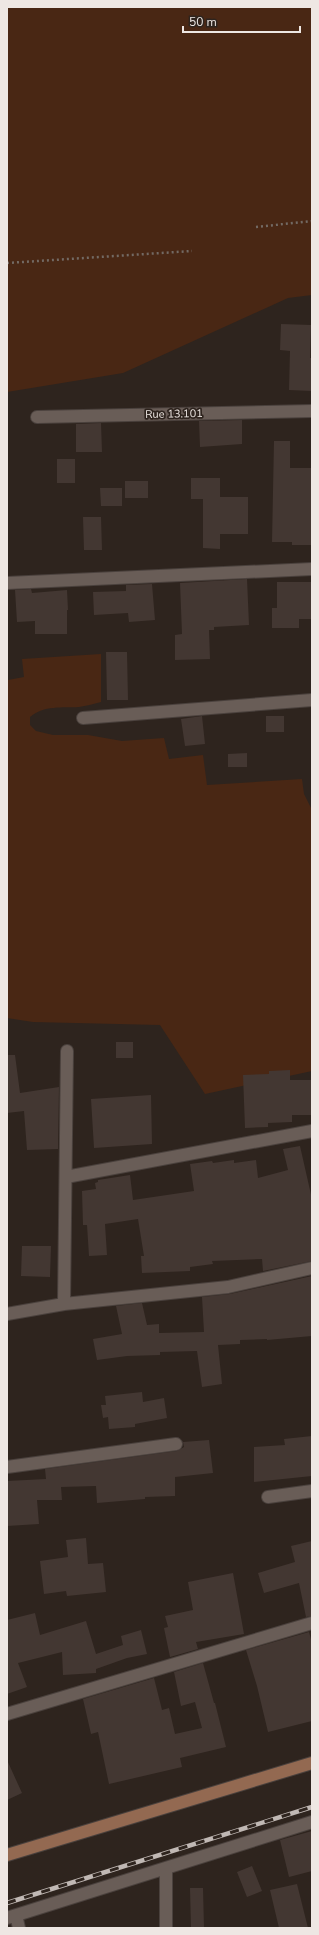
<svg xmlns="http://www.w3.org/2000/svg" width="319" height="1935" viewBox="0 0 319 1935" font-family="'Nunito Sans',sans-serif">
<rect width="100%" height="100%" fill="#2e241e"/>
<path fill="#492714" d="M7,7H312V295L288,298L123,373L7,392Z
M101,654V702C93,704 86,706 79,707C62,708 44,705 30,717V725L36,731L53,735H88L122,741L164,738L169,759L203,755L207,785L302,779L304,794L312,810V1071L205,1094L160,1025L33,1022L7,1018L8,680L24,677L22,659Z"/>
<path fill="#433732" d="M281,324L311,325L310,358H312V391L289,390L290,351L280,350Z
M242,420V444L200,447L199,421Z
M101,423L102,452H76V424Z
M274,441H290V468H312V545H292V542H272Z
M57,459H75V483H57Z
M191,478H220V497H248V534H220V549L203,548V499H191Z
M125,481H148V498H125Z
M100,488H122V506H101Z
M83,517H101L102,550H84Z
M247,579L249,625L214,627V630H209L210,659L175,660V635L182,634L180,583Z
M277,582H312V619H299V628H272V608H277Z
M152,584L155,620L129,622L128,613L94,615L93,592L126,591V585Z
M31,589L32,593L67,590L68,610H67V634H35V621L17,622L15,590Z
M106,652H127L128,700H107Z
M202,716L205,744L185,746L181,719Z
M266,716H284V732H266Z
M247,753V767H228V754Z
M116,1042H133V1058H116Z
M7,1055H15L20,1093L59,1087L58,1149L27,1150L24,1111L7,1113Z
M290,1070V1080H312V1115H292V1122L268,1123V1127L245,1128L243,1075L269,1074V1071Z
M151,1095L152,1144L94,1148L91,1099Z
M300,1146L312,1199V1261L263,1271L262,1259L212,1261L213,1264L190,1267V1271L142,1273L141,1256H144L138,1219L105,1224L107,1255L89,1256L87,1225H83L82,1191L96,1189L95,1183L98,1182V1180L130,1175L133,1200L194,1191L190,1164L212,1161L213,1163L234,1160V1163L256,1160L258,1178L288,1170L283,1149Z
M22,1246H51L50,1277L21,1276Z
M312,1276V1336L267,1340V1339L240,1340V1344L218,1345L222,1384L202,1387L197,1351L160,1352V1355L127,1356L97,1360L93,1339L122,1334L116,1306L142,1303L147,1325L159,1324V1333L204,1332L202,1297L230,1294Z
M142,1392L143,1402L164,1398L167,1418L135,1424V1427L109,1429L108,1417L103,1418L101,1405H106L105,1396Z
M312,1436V1476L254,1482V1447L285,1445L284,1439Z
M209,1440L213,1473L175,1477V1496L145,1497V1499L97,1503L96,1486L61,1487L62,1500H37L39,1524L7,1526V1481L46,1479L45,1469L177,1451L184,1447L183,1442Z
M86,1538L88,1564L103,1563L106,1592L67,1596L66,1591L44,1594L40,1561L68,1557L66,1540Z
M312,1541V1616L306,1617L299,1583L264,1593L258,1573L295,1562L291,1546Z
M233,1573L244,1634L196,1642L198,1649L170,1657L164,1628L168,1627L165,1616L193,1610L188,1582Z
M35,1613L40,1635L86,1621L96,1654L123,1645L121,1636L141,1630L147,1654L127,1658L96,1669V1673L63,1675L62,1652L18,1663L27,1687L7,1694V1620Z
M309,1632L312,1643V1721L268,1732L257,1686L246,1650Z
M203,1663L214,1703H215L226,1747L180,1758L182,1767L109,1784L98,1732L91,1734L83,1699L154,1678L162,1710L169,1708L175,1734L202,1728L195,1702L181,1706L174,1672Z
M7,1760L22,1793L7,1800Z
M312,1831V1871L289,1877L280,1840Z
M252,1866L262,1891L247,1897L237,1872Z
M297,1884L308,1928H279L270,1890Z
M190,1888H203L204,1928H191Z"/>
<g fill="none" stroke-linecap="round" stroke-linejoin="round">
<defs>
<path id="street" d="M37,417L312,411
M7,583L312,569
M83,718L312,700
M66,1177L312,1131
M64,1304L67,1051
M7,1314L64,1304L228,1287L312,1268
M7,1467L176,1444
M268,1497L312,1491
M7,1714L312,1623
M166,1868V1928
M16,1915L19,1928
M7,1918L312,1822"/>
<path id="secondary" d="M7,1855L312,1763"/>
</defs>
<use href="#street" stroke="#4a413d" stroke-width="14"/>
<use href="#secondary" stroke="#4a413d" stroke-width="14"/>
<path stroke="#736a64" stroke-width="2.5" stroke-dasharray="2 3" stroke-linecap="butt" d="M256,227L312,221
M7,263L192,251"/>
<use href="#street" stroke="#695d57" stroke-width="12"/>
<use href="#secondary" stroke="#936951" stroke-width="12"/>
<defs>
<path id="rail" d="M7,1903L312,1807"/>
</defs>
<use href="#rail" stroke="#c0b8b4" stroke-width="4.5"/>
<use href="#rail" stroke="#2e241e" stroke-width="3" stroke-dasharray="9" stroke-linecap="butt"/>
</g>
<g text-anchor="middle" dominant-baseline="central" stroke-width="3.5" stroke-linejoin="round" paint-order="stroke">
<g font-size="11" fill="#eee7e3" stroke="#2e241e">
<text transform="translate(174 414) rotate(-1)">Rue 13.101</text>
</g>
</g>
<rect width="319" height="1935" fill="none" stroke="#eee7e3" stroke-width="16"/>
<path d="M183 26v6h117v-6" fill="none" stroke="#eee7e3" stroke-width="2"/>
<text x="189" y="26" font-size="12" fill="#eee7e3" stroke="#2e241e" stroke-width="3" paint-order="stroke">50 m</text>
</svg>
